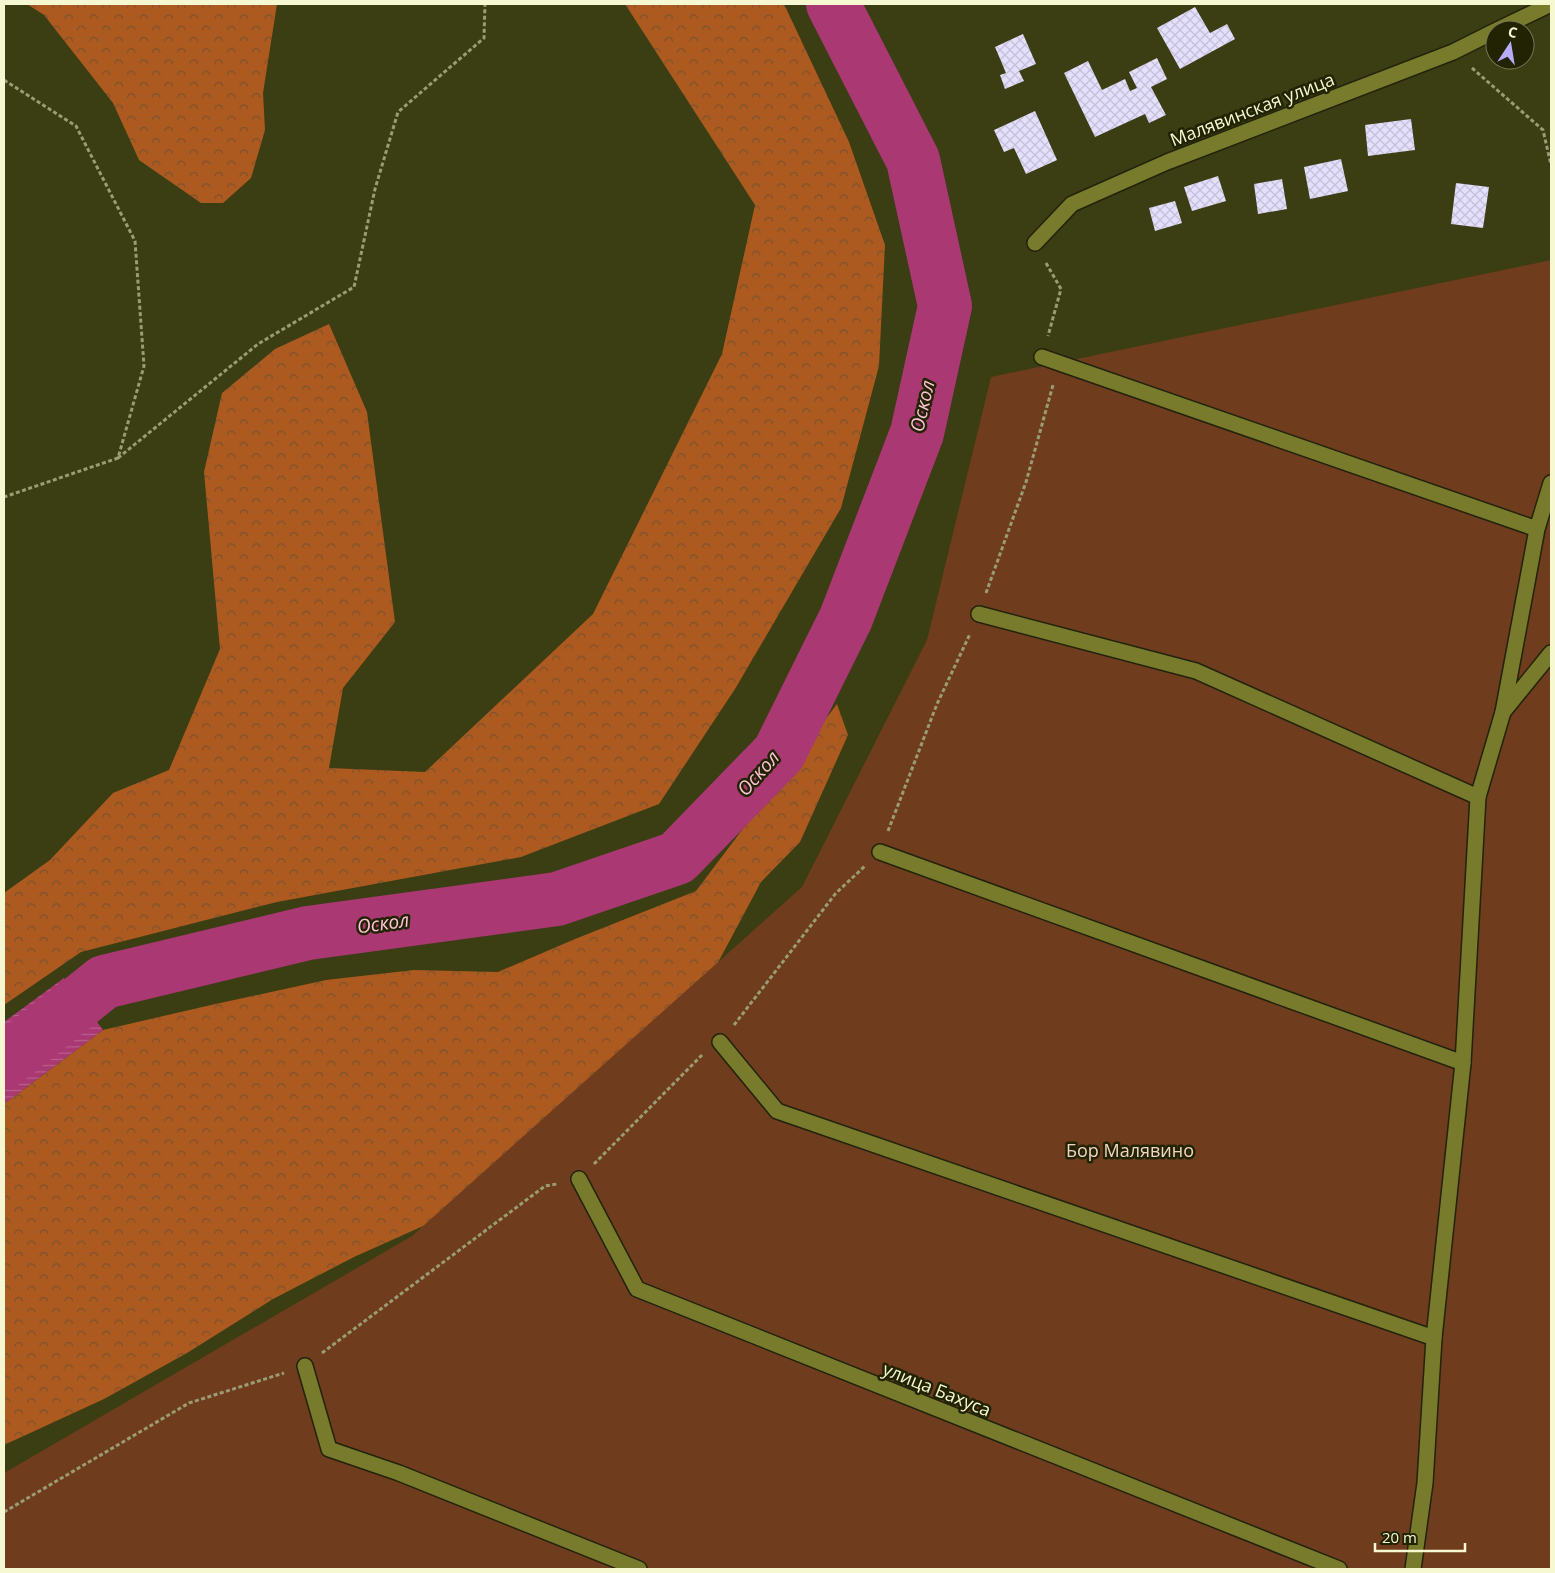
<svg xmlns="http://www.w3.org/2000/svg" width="1555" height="1573" viewBox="0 0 1555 1573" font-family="'Open Sans',sans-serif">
<defs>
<pattern id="forest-crowns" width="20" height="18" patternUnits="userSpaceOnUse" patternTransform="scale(1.25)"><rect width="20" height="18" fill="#ac5a1f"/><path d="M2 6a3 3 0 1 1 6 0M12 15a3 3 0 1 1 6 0" fill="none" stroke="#7b522f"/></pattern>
<pattern id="water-rules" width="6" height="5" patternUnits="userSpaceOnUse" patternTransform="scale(1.25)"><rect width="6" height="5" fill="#a93873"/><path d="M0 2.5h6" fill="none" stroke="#ba5f8c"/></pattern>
<pattern id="building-cross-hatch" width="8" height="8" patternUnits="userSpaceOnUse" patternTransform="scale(1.25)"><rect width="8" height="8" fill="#e3dffd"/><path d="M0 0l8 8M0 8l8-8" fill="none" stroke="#c4c1d7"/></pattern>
</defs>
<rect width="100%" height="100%" fill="#3b3d13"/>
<path fill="url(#forest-crowns)" d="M27,4H277L263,93L265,130L251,178L223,203H201L139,160L113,103L44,15Z
M625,4H784L849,142L885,245L879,366L841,508L735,689L659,804L521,857L277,902L81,952L4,1005V893L50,860L113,793L169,770L220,649L204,472L222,393L275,349L329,324L367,412L395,622L343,688L329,768L425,772L593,614L722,354L755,205Z
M837,704L848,735L800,842L761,882L706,985L450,1214L354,1257L273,1299L187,1353L104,1399L4,1445V1104L103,1030L211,1005L326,980L414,970L498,972L575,939L696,891Z"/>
<path fill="#6f3d1d" d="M1551,260V1569H4V1473L412,1236L802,887L927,640L991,377Z"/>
<path fill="url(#water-rules)" d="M64,978L103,1030L4,1104V1022Z"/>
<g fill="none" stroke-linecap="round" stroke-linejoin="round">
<path stroke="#a93873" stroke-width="54" d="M4,1062L104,982L308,933L557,899L677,858L779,753L846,618L917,433L945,306L913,160L833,4"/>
</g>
<path fill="url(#building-cross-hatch)" d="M1195,7L1210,33L1227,24L1235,39L1180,69L1157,28Z
M1023,34L1036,64L1019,71L1024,81L1005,89L1000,75L1006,73L995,47Z
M1157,58L1167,79L1151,87L1166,115L1149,123L1145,114L1095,137L1064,73L1088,61L1102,90L1125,79L1130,91L1137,88L1129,72Z
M1035,111L1057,160L1026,174L1014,148L1004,152L994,130Z
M1411,119L1415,150L1368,156L1365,125Z
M1341,159L1348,191L1310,199L1304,167Z
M1218,176L1226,201L1192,211L1184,187Z
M1282,179L1287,209L1258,214L1254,184Z
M1456,183L1489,187L1483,228L1451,224Z
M1175,201L1182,223L1155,231L1149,208Z"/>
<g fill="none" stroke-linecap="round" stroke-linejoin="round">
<defs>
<path id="lane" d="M1042,357L1537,529
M979,614L1196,671L1478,797
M1503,712L1537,529L1551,483
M880,852L1463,1063
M720,1042L777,1111L1434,1338
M579,1179L637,1289L1339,1569
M305,1366L329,1449L399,1473L639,1569"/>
<path id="street" d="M1497,30L1551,4
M1035,243L1072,204L1167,162L1453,52L1495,31
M1413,1569L1425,1483L1434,1338L1463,1063L1478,797L1503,712L1551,653"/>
</defs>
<use href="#lane" stroke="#22230a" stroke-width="18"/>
<use href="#street" stroke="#22230a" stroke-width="18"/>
<path stroke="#9a9c74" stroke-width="3" stroke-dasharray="4 2.5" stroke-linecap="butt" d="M1472,68L1543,130L1551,165
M4,80L76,126L135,241L144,366L118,458L4,497
M1046,263L1061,289L1048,336
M118,458L258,344L354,287L375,189L398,112L484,38L485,4
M986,593L1026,482L1053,385
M888,831L937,704L970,634
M734,1025L836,893L865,866
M594,1164L702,1055
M322,1353L545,1186L557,1184
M4,1512L189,1403L284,1373"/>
<use href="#lane" stroke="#787b2b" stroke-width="15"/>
<use href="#street" stroke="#787b2b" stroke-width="15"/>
</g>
<g text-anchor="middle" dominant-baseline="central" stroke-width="5" stroke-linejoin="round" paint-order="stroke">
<g font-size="18" fill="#f5f8d1" stroke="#222302">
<text transform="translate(1252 109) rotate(-21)">Малявинская улица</text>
<text transform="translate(937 1389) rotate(22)">улица Бахуса</text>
</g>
<g font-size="18" fill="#f0d4c4" stroke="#222302">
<text x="1130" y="1150">Бор Малявино</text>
</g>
<g font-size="19" font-style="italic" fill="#fec2db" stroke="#222302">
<text transform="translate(922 406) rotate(-77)">Оскол</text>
<text transform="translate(758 773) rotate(-48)">Оскол</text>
<text transform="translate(383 923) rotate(-8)">Оскол</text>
</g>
</g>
<rect width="1555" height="1573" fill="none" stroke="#f5f8d1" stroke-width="10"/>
<g transform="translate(1510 45) rotate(12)"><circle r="24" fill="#222302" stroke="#767855"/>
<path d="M0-4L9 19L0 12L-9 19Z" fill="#b8abf7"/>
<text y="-8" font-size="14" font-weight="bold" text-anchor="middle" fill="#f5f8d1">С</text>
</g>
<path d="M1375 1543v8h90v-8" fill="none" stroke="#f5f8d1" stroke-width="2.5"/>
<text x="1382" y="1543" font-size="15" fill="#f5f8d1" stroke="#222302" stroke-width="4" paint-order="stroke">20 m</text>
</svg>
